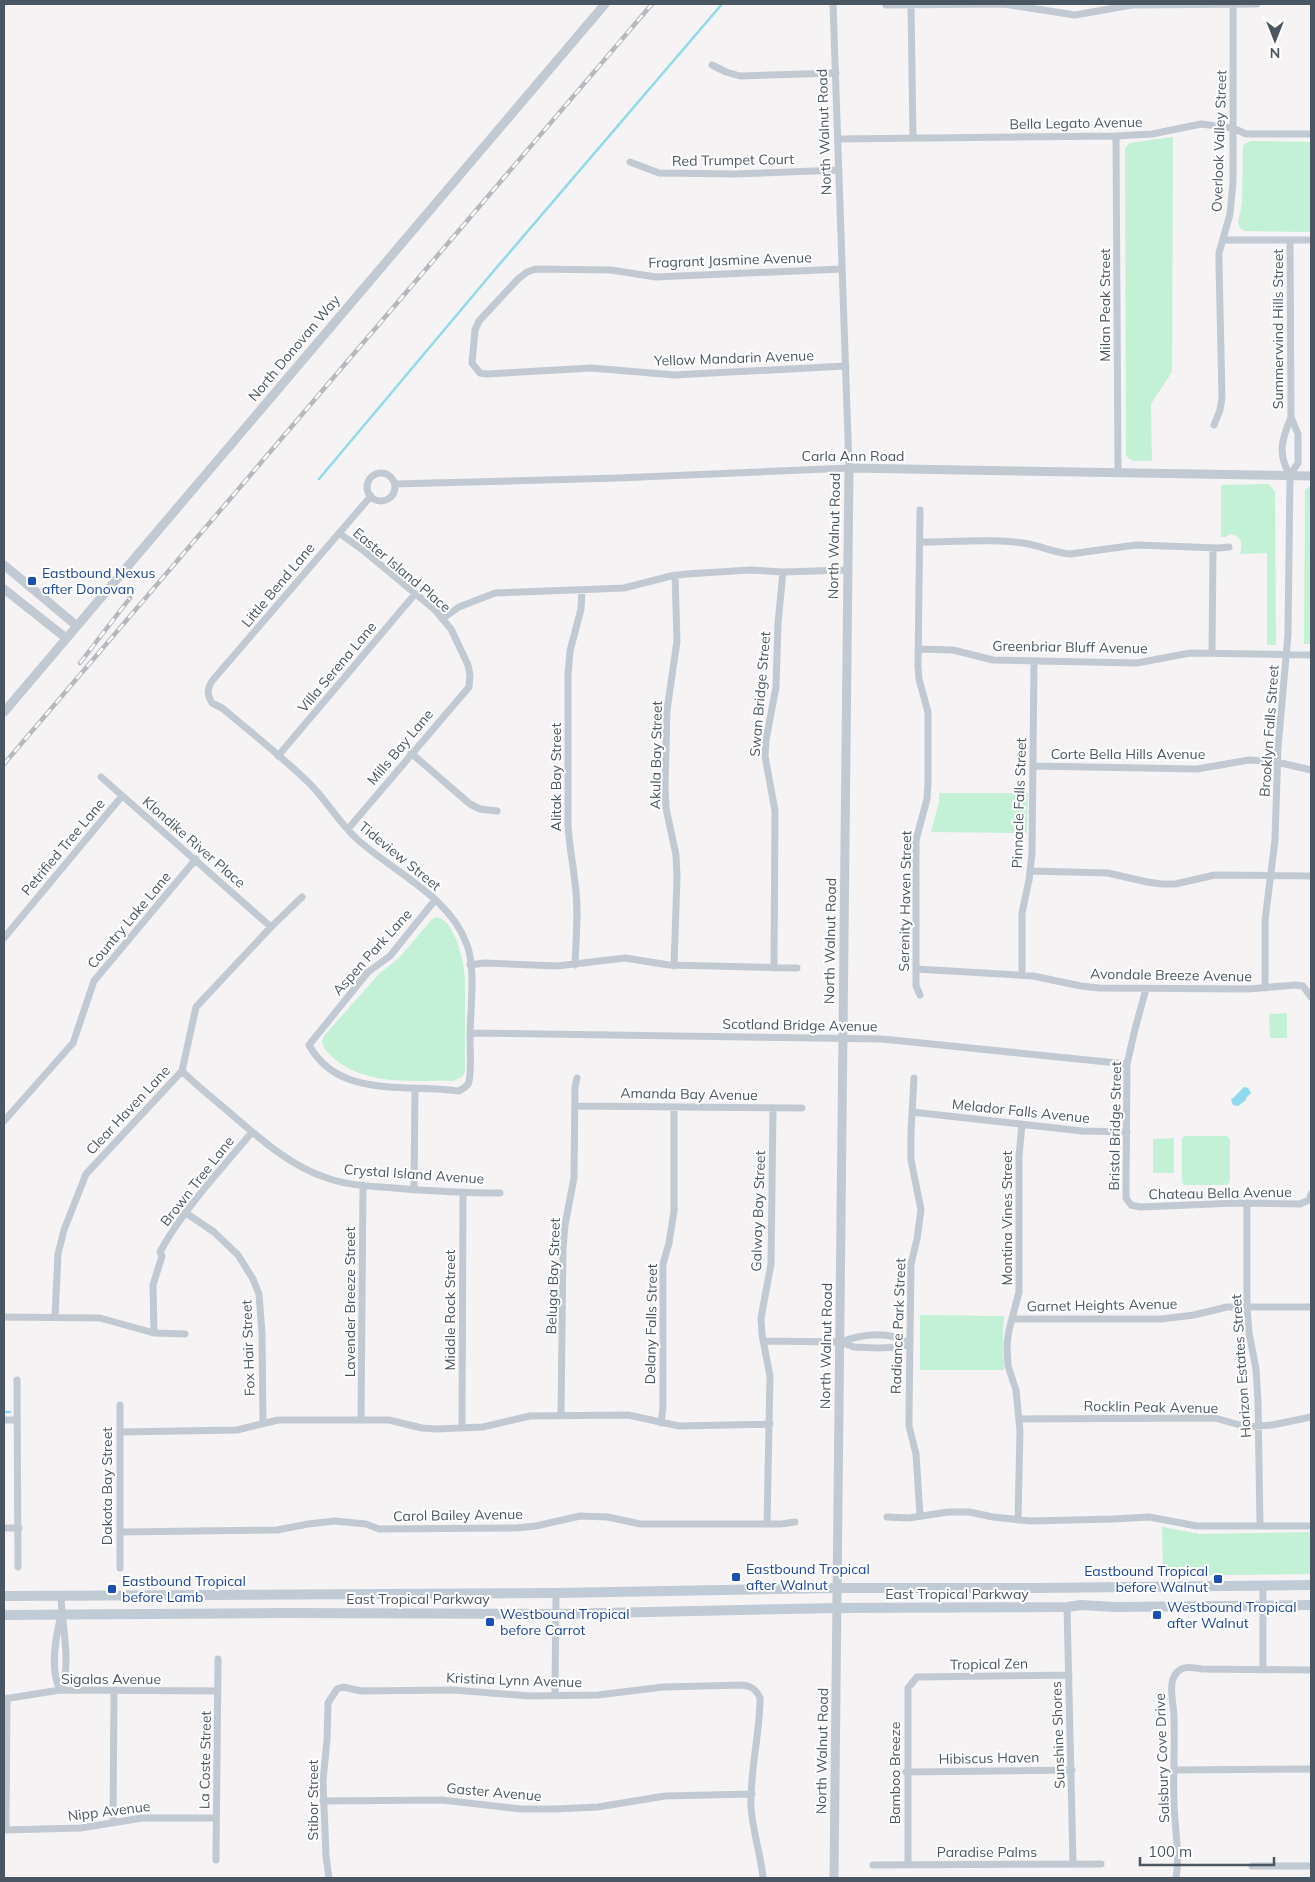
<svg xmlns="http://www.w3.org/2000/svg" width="1315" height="1882" viewBox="0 0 1315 1882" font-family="Mulish,sans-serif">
<rect width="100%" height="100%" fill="#f5f3f3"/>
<path fill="#c3f1d5" d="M1173,137L1172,372L1151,404L1152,461H1133L1126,456L1125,148L1130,143Z
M1251,141L1311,142V232L1244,231L1240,228L1238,223L1242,203L1243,148L1244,144Z
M1269,484L1275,492L1276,645H1267V553L1240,554C1243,544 1242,536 1230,534L1225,537H1221V485Z
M1311,485V644H1304L1305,490Z
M939,793H1028L1027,833L931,832L939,802Z
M436,917C455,919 464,962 465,978V1072L462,1077L453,1081C413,1080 369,1086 336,1060C329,1054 324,1050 322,1041L324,1036L379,974L399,958L432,919Z
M1287,1013V1038H1270L1269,1014Z
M1184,1136H1227L1230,1139V1182L1227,1185H1184L1182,1182V1139Z
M1174,1138V1173H1153V1139Z
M920,1315L1004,1316L1003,1335L1004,1370H920Z
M1162,1527L1200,1534L1311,1532V1574L1163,1576Z"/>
<path fill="#90daee" d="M1244,1087L1248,1088L1251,1093L1246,1098V1100L1238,1106L1233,1105L1231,1100Z"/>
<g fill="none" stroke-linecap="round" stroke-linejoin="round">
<path stroke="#90daee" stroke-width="2.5" d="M319,479L492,273L722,4
M4,1412H10"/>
<path stroke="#c1cad2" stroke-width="7" d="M886,5L1004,4L1075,15L1132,5L1257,4
M911,5L913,138
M712,65L726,72L740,76L836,73
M1116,136L1118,473
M838,139L1116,136L1152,134L1201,124L1233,128L1246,134H1311
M630,162L659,173L735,174L839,170
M1223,240H1311
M1290,240L1291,417L1298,434V463L1290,475
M842,269L656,277L611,270L536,269L527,272L518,279L479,321L475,330L472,363L480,373L486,374L592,368L674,375L846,366
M1214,425L1220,410L1222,398L1219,264V253L1230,214L1233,182V4
M367 487a14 14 0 1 1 28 0a14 14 0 1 1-28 0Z
M1290,475C1277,454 1282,439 1291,417
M395,484L618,478L849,468L833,4
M371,496L212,681C207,689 207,695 212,703L222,708C251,732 281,756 308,782C326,799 338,822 357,839C393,872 450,896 467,945C476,968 470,1013 470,1039C470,1049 472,1076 468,1084C466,1087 462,1089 459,1091C408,1083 339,1100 309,1045L368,972L390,956L435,900
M339,533L364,551L434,609L451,629L468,665L470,675L469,687L348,829
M920,542C953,542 997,538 1029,544C1043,547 1056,553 1070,554L1136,545L1219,548L1229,547
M442,619L459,607L495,593L624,588L671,576L686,574L750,570L783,572L848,570
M918,649L953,650L993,660L1137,663L1190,653L1311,655
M1212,653L1213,548
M411,753L470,804L480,809L497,811
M278,756L415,594
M1033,766L1197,769L1249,760L1277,762L1311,770
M101,777L271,927
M1030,871L1108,873L1147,882L1162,884H1175L1215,875L1311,876
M4,938L122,796
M470,965L484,963L557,966L625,958L669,965L797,968
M575,965C576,938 579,910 575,883C573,863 569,845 568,825V675L570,651L581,609L582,590
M674,966L677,878L676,855L666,808L665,787L667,710L677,641L675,575
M774,968L775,811L765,756L766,740L776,687L778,623L783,572
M916,969L1033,976L1081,986L1099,988L1248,989L1295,985L1303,986L1311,997
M1022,975V913L1029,880L1032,853L1034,661
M1265,988V921L1275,840L1278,748L1288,634L1290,475
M1146,989L1135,1029L1127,1064L1126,1190V1198L1131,1205L1140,1207L1237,1203L1300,1204L1309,1200L1311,1194
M920,995L916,986V840L927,799L928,782V712L919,679L918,666L920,510
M470,1033L882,1039L1127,1064
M182,1071C197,1086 214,1099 230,1113C259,1138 290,1166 327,1178C349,1186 372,1186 394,1188C430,1191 465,1193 500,1193
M914,1078L911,1132V1160L921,1210L917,1239L911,1264L909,1414V1426L916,1454L920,1516
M575,1106L802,1108
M912,1112L1082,1131L1127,1132
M4,1121L73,1043L94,981L196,859
M414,1190L415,1088
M1247,1203V1307L1249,1333L1256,1369L1258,1402L1260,1526
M186,1213L214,1232L238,1255L253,1279L259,1294L262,1333L263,1424
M4,1317L100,1318L154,1333L185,1334
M55,1317L58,1254L64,1230L86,1174L182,1071L196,1007L271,927L302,897
M1012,1319H1161L1194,1315L1227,1307H1311
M154,1333L153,1285L162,1256L160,1252C184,1208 220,1171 252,1132
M763,1341L840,1342L854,1347L878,1348L900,1347L909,1343
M840,1342C863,1334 888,1330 909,1343
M17,1380L18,1567
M120,1405V1568
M561,1415L563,1248L565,1225L574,1178L575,1087L577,1078
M1019,1419L1215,1418L1247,1427L1272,1425L1311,1417
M4,1420H17
M361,1420L363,1185
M661,1423L663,1408V1264L669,1243L674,1211V1107
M462,1428L463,1193
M120,1432L237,1430L278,1420H389L422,1428L436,1429L483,1427L530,1416L628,1415L679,1426L770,1424
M887,1517L909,1518L948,1512H969L993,1517L1031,1521L1113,1519L1149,1517L1197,1526H1311
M1018,1520L1020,1431L1016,1390L1008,1366L1007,1345L1009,1330L1019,1292V1156L1022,1124
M767,1524L770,1376L762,1335L761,1318L771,1264L773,1108
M4,1528H19
M120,1532L277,1530L308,1524L335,1521L366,1524L379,1529L516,1528L536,1526L580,1516L608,1517L640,1524H781L795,1522
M1263,1586V1670
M1067,1607L1073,1863
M60,1619C55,1641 50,1670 60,1690
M60,1690C73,1668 61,1622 61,1595
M555,1696L556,1593
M4,1699L60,1690L218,1691
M1174,1770L1311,1769
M906,1772L1072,1770
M323,1801L442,1800L521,1809H555L598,1807L665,1796L752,1794
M113,1822L114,1691
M4,1830L81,1828L142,1818H216
M6,1830L7,1698
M216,1860L218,1659
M873,1865L1101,1864
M908,1865V1688L917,1677L1069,1675
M1252,1866H1311
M329,1878L326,1856L323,1781L327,1740L328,1703L337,1689L343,1687L361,1691L453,1690L529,1696L598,1695L663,1687L742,1685C751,1686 756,1689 760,1698C760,1734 750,1769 751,1806C752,1830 761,1854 763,1878
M1176,1878C1180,1854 1175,1830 1174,1805C1173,1776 1175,1746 1174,1717C1174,1706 1168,1685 1175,1675C1181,1665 1192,1667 1202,1669L1311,1670"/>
<path stroke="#c1cad2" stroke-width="9" d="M4,565L77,626
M4,589L66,638
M4,712L605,4
M834,1878L849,468L1311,476"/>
<path stroke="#c1cbd6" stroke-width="10" d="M4,1596L556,1593L837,1588H1037L1311,1585
M4,1615L283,1613L556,1614L837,1608L1067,1607L1081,1605L1116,1607L1311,1605"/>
<defs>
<path id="rail" d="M80,663L130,598
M4,764L652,4"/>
</defs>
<use href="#rail" stroke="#b5b8bd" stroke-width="4.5"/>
<use href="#rail" stroke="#fff" stroke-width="2.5" stroke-dasharray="8" stroke-linecap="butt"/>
</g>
<g fill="#1a4fb4" stroke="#fff" stroke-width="2">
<rect x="27" y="576" width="10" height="10" rx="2.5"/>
<rect x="731" y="1572" width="10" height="10" rx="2.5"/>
<rect x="1213" y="1574" width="10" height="10" rx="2.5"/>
<rect x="107" y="1584" width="10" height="10" rx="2.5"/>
<rect x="1152" y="1610" width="10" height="10" rx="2.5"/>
<rect x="485" y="1617" width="10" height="10" rx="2.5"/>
</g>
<g text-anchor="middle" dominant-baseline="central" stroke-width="4" stroke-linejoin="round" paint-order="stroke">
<g font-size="14" fill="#4a5661" stroke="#fff">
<text transform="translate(1076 123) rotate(-1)">Bella Legato Avenue</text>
<text transform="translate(824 132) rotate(-92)">North Walnut Road</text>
<text transform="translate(1219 141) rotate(-88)">Overlook Valley Street</text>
<text transform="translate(733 160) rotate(-1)">Red Trumpet Court</text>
<text transform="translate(730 260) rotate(-2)">Fragrant Jasmine Avenue</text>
<text transform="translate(1105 305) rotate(-90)">Milan Peak Street</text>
<text transform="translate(1278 329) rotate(-90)">Summerwind Hills Street</text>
<text transform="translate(294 348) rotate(-50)">North Donovan Way</text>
<text transform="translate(734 358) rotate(-2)">Yellow Mandarin Avenue</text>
<text x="853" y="456">Carla Ann Road</text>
<text transform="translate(834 536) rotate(-89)">North Walnut Road</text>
<text transform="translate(402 570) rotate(40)">Easter Island Place</text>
<text transform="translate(278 585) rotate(-50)">Little Bend Lane</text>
<text transform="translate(1070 647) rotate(1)">Greenbriar Bluff Avenue</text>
<text transform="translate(337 667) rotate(-50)">Villa Serena Lane</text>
<text transform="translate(760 694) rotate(-85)">Swan Bridge Street</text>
<text transform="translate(1269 731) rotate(-86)">Brooklyn Falls Street</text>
<text transform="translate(400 747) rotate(-50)">Mills Bay Lane</text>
<text x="1128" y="754">Corte Bella Hills Avenue</text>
<text transform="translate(656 755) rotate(-89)">Akula Bay Street</text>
<text transform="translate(556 777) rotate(-90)">Alitak Bay Street</text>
<text transform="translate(1019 803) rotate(-88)">Pinnacle Falls Street</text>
<text transform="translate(194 842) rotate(41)">Klondike River Place</text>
<text transform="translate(63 847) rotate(-50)">Petrified Tree Lane</text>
<text transform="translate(400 856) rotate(39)">Tideview Street</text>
<text transform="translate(905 901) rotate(-89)">Serenity Haven Street</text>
<text transform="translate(129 920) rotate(-50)">Country Lake Lane</text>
<text transform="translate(830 941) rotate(-89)">North Walnut Road</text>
<text transform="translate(372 952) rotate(-48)">Aspen Park Lane</text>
<text transform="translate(1171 975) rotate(1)">Avondale Breeze Avenue</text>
<text transform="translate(800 1025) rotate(1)">Scotland Bridge Avenue</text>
<text transform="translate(689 1094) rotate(1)">Amanda Bay Avenue</text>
<text transform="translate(128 1110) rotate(-47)">Clear Haven Lane</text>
<text transform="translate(1021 1111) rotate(6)">Melador Falls Avenue</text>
<text transform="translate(1115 1126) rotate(-89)">Bristol Bridge Street</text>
<text transform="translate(414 1174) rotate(4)">Crystal Island Avenue</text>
<text transform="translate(197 1181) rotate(-52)">Brown Tree Lane</text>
<text transform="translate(1220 1193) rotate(-1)">Chateau Bella Avenue</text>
<text transform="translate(758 1211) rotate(-88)">Galway Bay Street</text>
<text transform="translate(1007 1218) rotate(-90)">Montina Vines Street</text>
<text transform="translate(553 1276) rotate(-88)">Beluga Bay Street</text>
<text transform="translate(350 1302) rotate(-90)">Lavender Breeze Street</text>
<text transform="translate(1102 1305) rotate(-1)">Garnet Heights Avenue</text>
<text transform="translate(450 1310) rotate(-90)">Middle Rock Street</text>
<text transform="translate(651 1324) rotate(-89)">Delany Falls Street</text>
<text transform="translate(898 1326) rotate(-88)">Radiance Park Street</text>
<text transform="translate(826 1346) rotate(-89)">North Walnut Road</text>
<text transform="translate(248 1348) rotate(-92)">Fox Hair Street</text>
<text transform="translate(1241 1366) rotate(-94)">Horizon Estates Street</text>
<text transform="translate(1151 1407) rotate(1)">Rocklin Peak Avenue</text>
<text transform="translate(107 1486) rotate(-90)">Dakota Bay Street</text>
<text transform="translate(458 1515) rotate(-1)">Carol Bailey Avenue</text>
<text x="957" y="1594">East Tropical Parkway</text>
<text x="418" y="1599">East Tropical Parkway</text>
<text transform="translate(989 1664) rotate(-1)">Tropical Zen</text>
<text x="111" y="1679">Sigalas Avenue</text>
<text transform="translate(514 1680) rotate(2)">Kristina Lynn Avenue</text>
<text transform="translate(1058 1735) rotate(-92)">Sunshine Shores</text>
<text transform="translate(822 1751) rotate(-89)">North Walnut Road</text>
<text transform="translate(989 1758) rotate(-1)">Hibiscus Haven</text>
<text transform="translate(1162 1758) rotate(-92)">Salsbury Cove Drive</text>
<text transform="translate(205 1760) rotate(-89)">La Coste Street</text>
<text transform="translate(895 1773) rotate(-90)">Bamboo Breeze</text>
<text transform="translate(494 1792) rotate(5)">Gaster Avenue</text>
<text transform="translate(313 1800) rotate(-90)">Stibor Street</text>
<text transform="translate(109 1811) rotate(-7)">Nipp Avenue</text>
<text x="987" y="1852">Paradise Palms</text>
</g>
<g font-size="14" fill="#164399" stroke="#fff" text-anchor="start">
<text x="42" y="573">Eastbound Nexus<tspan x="42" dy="16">after Donovan</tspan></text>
<text x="746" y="1569">Eastbound Tropical<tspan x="746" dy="16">after Walnut</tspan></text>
<text x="1208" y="1571" text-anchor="end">Eastbound Tropical<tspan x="1208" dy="16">before Walnut</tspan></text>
<text x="122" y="1581">Eastbound Tropical<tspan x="122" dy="16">before Lamb</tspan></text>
<text x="1167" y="1607">Westbound Tropical<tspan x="1167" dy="16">after Walnut</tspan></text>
<text x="500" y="1614">Westbound Tropical<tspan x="500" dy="16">before Carrot</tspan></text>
</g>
</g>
<rect width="1315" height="1882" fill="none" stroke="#4a5661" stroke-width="10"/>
<g transform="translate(1275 40) rotate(180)" stroke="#ffffff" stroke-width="4" paint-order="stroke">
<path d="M0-4L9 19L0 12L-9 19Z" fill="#4a5661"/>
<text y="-8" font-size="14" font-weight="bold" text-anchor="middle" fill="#4a5661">N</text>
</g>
<path d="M1140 1857v8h134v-8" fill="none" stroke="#4a5661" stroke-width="2.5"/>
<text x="1148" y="1857" font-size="15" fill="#4a5661" stroke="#ffffff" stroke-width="4" paint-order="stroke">100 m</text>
</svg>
